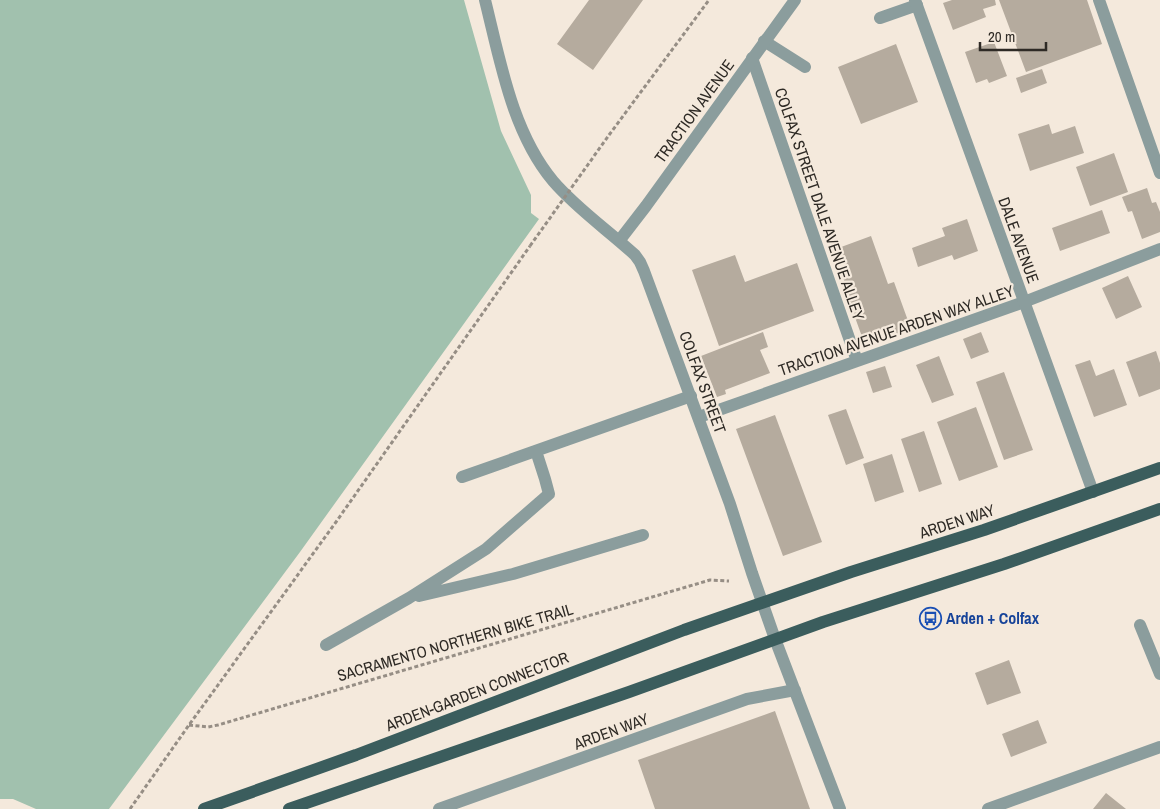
<svg xmlns="http://www.w3.org/2000/svg" width="1160" height="809" viewBox="0 0 1160 809" font-family="'Archivo Narrow',sans-serif">
<rect width="100%" height="100%" fill="#f4e9dc"/>
<path fill="#a1c1ae" d="M0,0H464L501,131L531,195V213L539,219L300,552L109,809H36L13,799H0Z"/>
<path fill="#b5ab9e" d="M589,0H643L593,70L557,44Z
M952,0H995L996,5L983,9L986,17L953,30L943,3Z
M999,0H1087L1102,44L1026,72Z
M994,42L1007,76L989,83L987,79L976,83L965,52Z
M896,44L918,102L861,124L838,67Z
M1042,69L1047,83L1021,93L1016,78Z
M1049,124L1052,134L1075,126L1084,153L1030,171L1018,134Z
M1114,153L1128,192L1090,206L1076,167Z
M1147,188L1152,203L1156,202L1160,212V232L1142,239L1132,211L1128,212L1122,197Z
M1102,210L1110,233L1060,251L1052,228Z
M967,219L978,251L954,260L952,255L918,267L912,248L945,236L942,228Z
M871,236L888,284L894,282L911,329L865,345L848,298L850,297L833,250Z
M735,255L745,282L797,263L814,311L719,346L692,270Z
M1128,276L1142,307L1116,319L1102,288Z
M763,332L768,347L760,350L770,373L725,390L726,394L717,397L701,356Z
M981,332L989,352L971,359L963,339Z
M1156,351L1160,363V389L1139,397L1126,362Z
M939,356L954,395L932,403L916,365Z
M1090,360L1096,376L1114,369L1127,405L1094,417L1075,365Z
M885,366L892,387L873,393L866,372Z
M1004,372L1033,450L1004,460L976,382Z
M976,407L998,467L959,481L937,422Z
M846,409L864,458L846,465L828,415Z
M775,415L822,542L783,556L736,429Z
M924,431L942,484L919,492L901,439Z
M892,454L904,492L875,502L863,464Z
M1009,660L1021,693L987,705L975,673Z
M775,711L810,809H655L638,760Z
M1038,720L1047,743L1011,757L1002,734Z
M1106,793L1126,809H1093Z"/>
<g fill="none" stroke-linecap="round" stroke-linejoin="round">
<path stroke="#968e85" stroke-width="3" stroke-dasharray="4 2.5" stroke-linecap="butt" d="M609,135L709,0
M189,725L208,727L218,725L710,580L729,581
M130,809L189,725L336,522L530,246"/>
<path stroke="#8b9d9d" stroke-width="12" d="M1099,0L1160,173
M880,18L917,5
M764,41L805,67
M752,58L857,361
M699,417L1024,302L1160,249
M462,477L691,396
M419,596L513,574L643,535
M326,645L409,598L486,549L549,494L545,479L536,451
M988,809L1160,747"/>
<path stroke="#8b9d9d" stroke-width="12" d="M485,0C500,60 512,132 553,181C577,209 608,230 635,255L640,262L644,271L730,504L752,573L775,639L840,809
M915,0L1093,492
M619,241L646,206L795,0
M1140,625L1160,674
M439,809L747,699L795,690"/>
<path stroke="#3b5d5d" stroke-width="12" d="M204,809L356,755L684,630L851,572L984,530L1160,468
M289,809L629,692L823,622L1004,564L1160,509"/>
<path stroke="#968e85" stroke-width="3" stroke-dasharray="4 2.5" stroke-linecap="butt" d="M530,246L609,135"/>
</g>
<defs>
<symbol id="bus-ring" viewBox="-11 -11 22 22"><circle r="9.5" fill="#f4e9dc" stroke="#1a4fb4" stroke-width="1.5"/><path d="M-5-6H5V4H4V6H2V4H-2V6H-4V4H-5ZM-3.5-4V0h7V-4ZM-3.5 1.2v1.5H-2V1.2ZM2 1.2v1.5H3.5V1.2Z" fill="#1a4fb4"/></symbol>
</defs>
<g fill-rule="evenodd">
<use href="#bus-ring" x="918" y="606" width="25" height="25"/>
</g>
<g text-anchor="middle" dominant-baseline="central" stroke-width="4.5" stroke-linejoin="round" paint-order="stroke">
<g font-size="16" fill="#2e2a25" stroke="#f4e9dc">
<text transform="translate(694 111) rotate(-54)">TRACTION AVENUE</text>
<text transform="translate(820 204) rotate(71)">COLFAX STREET DALE AVENUE ALLEY</text>
<text transform="translate(1019 240) rotate(70)">DALE AVENUE</text>
<text transform="translate(896 330) rotate(-19)">TRACTION AVENUE ARDEN WAY ALLEY</text>
<text transform="translate(703 382) rotate(70)">COLFAX STREET</text>
<text transform="translate(957 521) rotate(-18)">ARDEN WAY</text>
<text transform="translate(455 642) rotate(-16)">SACRAMENTO NORTHERN BIKE TRAIL</text>
<text transform="translate(477 691) rotate(-21)">ARDEN-GARDEN CONNECTOR</text>
<text transform="translate(611 731) rotate(-20)">ARDEN WAY</text>
</g>
<g font-size="16" font-weight="bold" fill="#164399" stroke="#f4e9dc" text-anchor="start">
<text x="946" y="618">Arden + Colfax</text>
</g>
</g>
<path d="M980 42v8h66v-8" fill="none" stroke="#2e2a25" stroke-width="2.5"/>
<text x="988" y="42" font-size="15" fill="#2e2a25" stroke="#f4e9dc" stroke-width="4" paint-order="stroke">20 m</text>
</svg>
